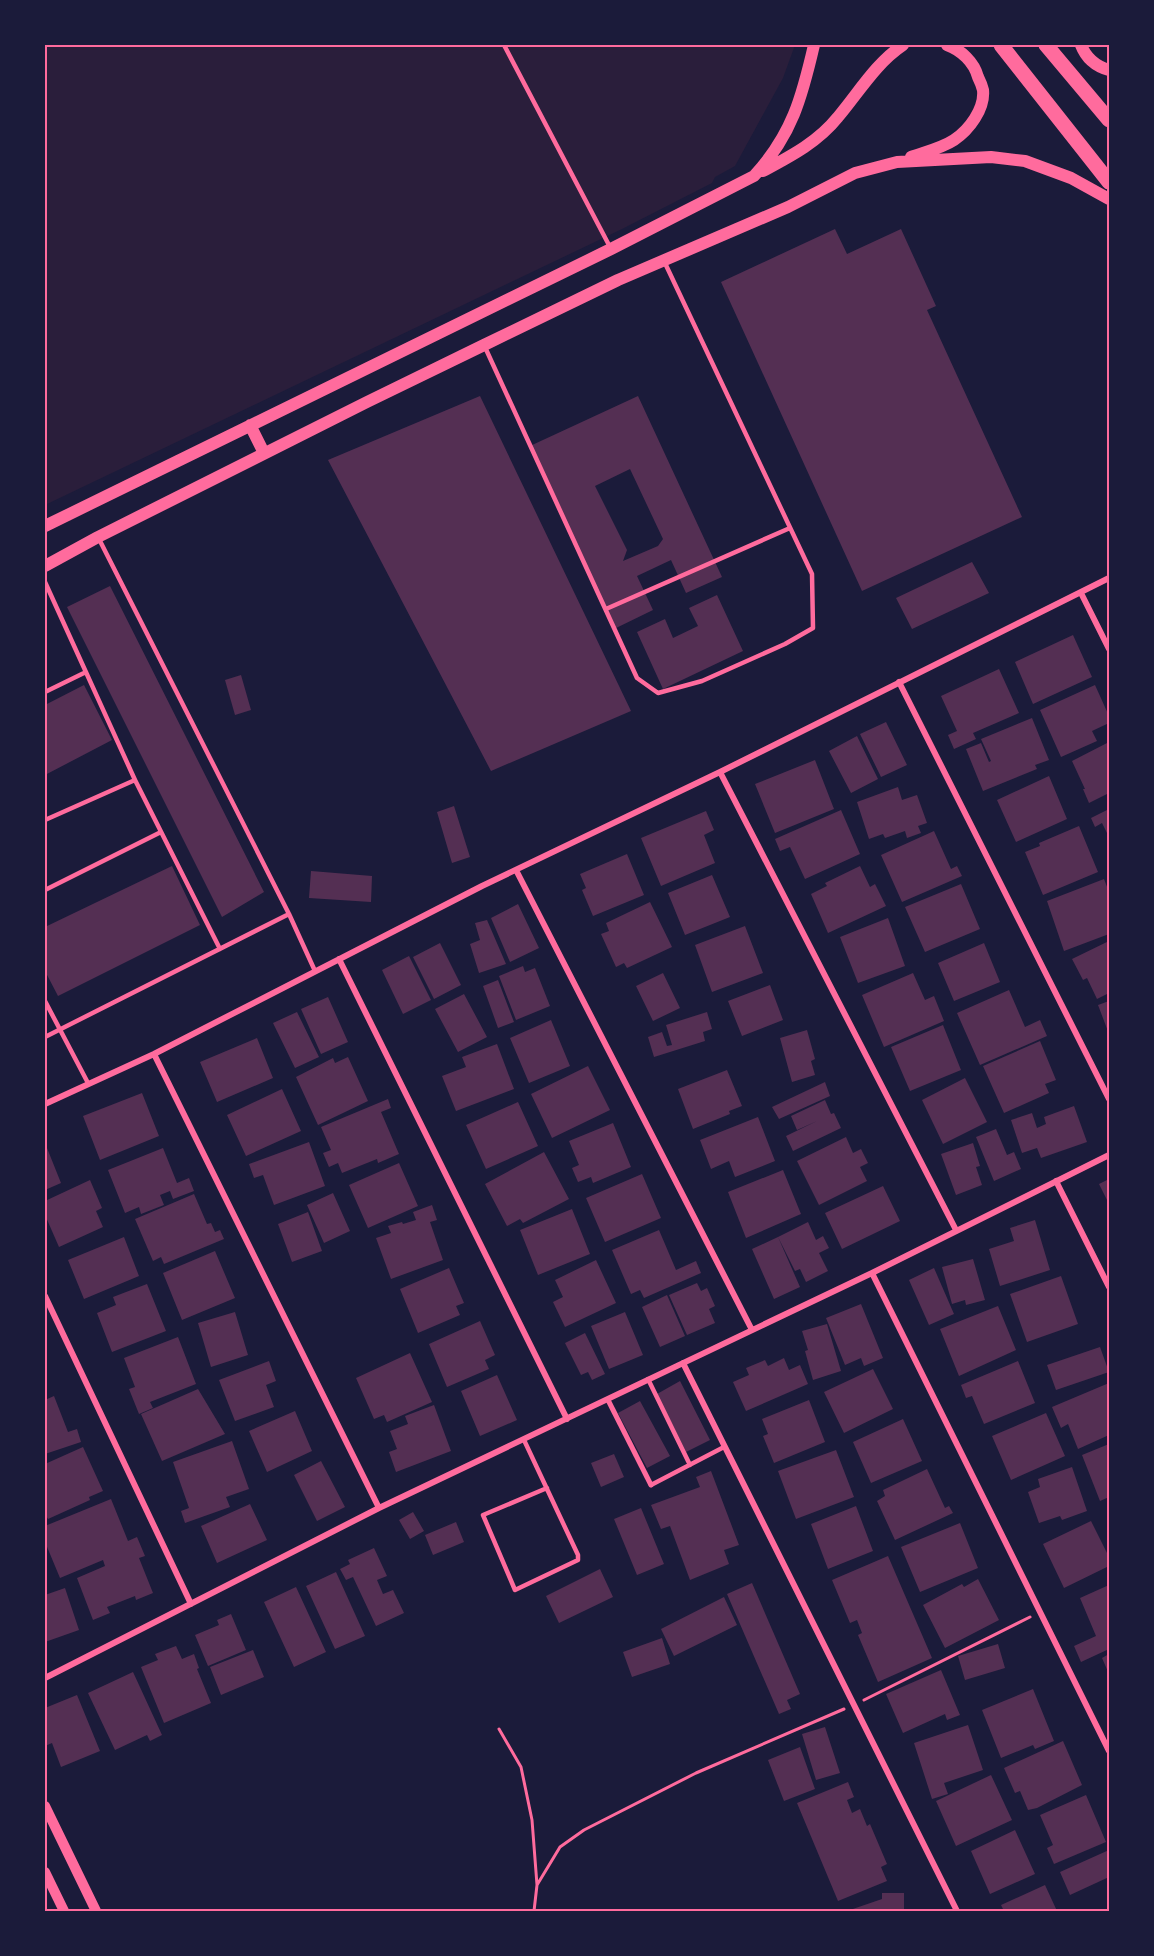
<svg xmlns="http://www.w3.org/2000/svg" width="1154" height="1956" viewBox="0 0 1154 1956" font-family="Signika,sans-serif">
<rect width="100%" height="100%" fill="#1b1b3a"/>
<path fill="#2a1e3b" d="M45,45H795L783,78L735,166L715,177L712,183L622,229L45,505Z"/>
<path fill="#542f53" fill-rule="evenodd" d="M835,229L847,254L901,229L936,306L927,310L1022,517L862,591L721,282Z
M480,396L631,711L491,771L328,460Z
M638,396L722,577L686,593L671,560L637,576L653,610L614,629L530,446ZM630,469L663,539L658,546L623,561L627,550L595,486Z
M972,562L989,593L912,629L896,598Z
M110,586L264,892L222,917L67,607Z
M717,595L743,651L663,689L637,632L665,619L673,638L698,626L689,608Z
M1073,635L1092,677L1033,704L1015,662Z
M999,669L1019,713L973,733L976,739L954,749L948,735L957,731L941,696Z
M241,675L251,710L235,715L225,680Z
M84,685L112,740L45,775V705Z
M1095,685L1109,716V723L1092,731L1097,741L1061,757L1040,710Z
M1032,718L1049,760L1035,765L1037,769L983,791L966,749L981,743L989,762L991,761L981,739Z
M886,722L907,765L881,777L860,734Z
M857,736L878,779L851,793L829,751Z
M1109,742V793L1089,803L1083,789H1085L1072,761Z
M815,760L834,809L775,833L755,784Z
M1049,776L1067,819L1016,842L997,800Z
M898,787L902,800L917,795L927,823L918,826L921,833L907,838L905,831L885,838L883,834L869,839L857,802Z
M454,806L470,857L452,863L437,812Z
M1109,809V837L1102,823L1095,827L1091,818Z
M841,810L860,854L805,879L790,847L780,851L775,839Z
M706,811L714,830L704,835L715,863L661,886L641,838Z
M1079,826L1098,872L1043,895L1025,852L1040,846L1039,843Z
M934,831L951,869L957,866L962,876L902,902L881,855Z
M627,854L644,895L593,916L582,890L586,888L580,874Z
M172,866L200,925L58,996L45,971V927Z
M860,866L870,887L875,884L886,906L828,933L811,894L827,886L825,883Z
M311,871L372,876L371,902L309,898Z
M712,875L730,917L685,935L668,893Z
M1104,879L1109,892V934L1064,951L1047,901Z
M961,884L980,929L925,952L905,907Z
M650,902L672,947L627,968L624,963L616,967L601,934L609,931L606,923Z
M518,904L539,948L510,962L491,918Z
M888,918L905,966L858,983L840,937Z
M487,920L506,964L479,973L470,944L480,940L475,923Z
M745,926L763,973L712,992L695,945Z
M1109,941V993L1097,999L1087,978L1083,980L1072,959Z
M440,943L461,985L434,999L413,957Z
M984,943L1000,982L954,1001L938,963Z
M409,956L431,1000L403,1014L382,970Z
M523,966L525,972L535,968L550,1006L516,1020L499,976Z
M663,973L680,1008L653,1021L636,986Z
M913,973L925,1000L934,996L944,1021L884,1047L862,995Z
M498,980L514,1022L498,1028L483,986Z
M770,985L783,1020L742,1036L728,1001Z
M1009,990L1025,1027L1040,1020L1047,1036L980,1065L957,1013Z
M464,994L487,1037L458,1052L435,1009Z
M328,997L348,1042L321,1054L301,1009Z
M1109,1001V1034L1098,1005Z
M297,1012L319,1057L295,1068L273,1023Z
M707,1012L712,1029L703,1032L705,1041L654,1057L648,1037L662,1032L667,1046L672,1045L666,1025Z
M551,1020L570,1066L529,1083L510,1038Z
M943,1025L961,1070L910,1091L891,1047Z
M807,1030L815,1059L811,1061L815,1075L792,1082L780,1038Z
M257,1038L273,1078L217,1102L200,1062Z
M1040,1041L1056,1080L1045,1084L1049,1093L1004,1113L983,1066Z
M497,1044L514,1089L456,1111L442,1076L466,1067L462,1057Z
M348,1057L368,1101L318,1125L296,1077L333,1058L335,1063Z
M588,1066L610,1110L552,1138L531,1094Z
M727,1070L742,1106L729,1111L730,1114L693,1129L678,1089Z
M965,1078L987,1122L943,1144L922,1100Z
M825,1082L830,1096L779,1119L772,1107Z
M282,1089L301,1131L246,1156L227,1115Z
M142,1093L159,1136L100,1160L83,1116Z
M388,1099L391,1108L381,1112L399,1154L378,1163L377,1159L342,1173L338,1163L329,1167L323,1153L331,1150L321,1127Z
M825,1100L831,1114L834,1113L841,1128L793,1151L786,1136L817,1121L797,1130L791,1116Z
M518,1102L538,1146L486,1169L466,1125Z
M1074,1106L1087,1142L1041,1158L1037,1148L1022,1153L1011,1120L1032,1113L1037,1128L1046,1124L1044,1117Z
M758,1117L775,1161L735,1177L729,1161L711,1169L700,1140Z
M613,1123L631,1167L593,1183L591,1177L578,1182L572,1168L579,1165L569,1141Z
M996,1129L1007,1155L1014,1152L1021,1169L994,1181L976,1137Z
M846,1137L853,1153L861,1149L868,1163L860,1167L867,1181L819,1205L797,1161Z
M309,1142L325,1186L274,1205L263,1175L254,1178L249,1164Z
M45,1143L61,1183L45,1190Z
M973,1143L980,1166L976,1167L982,1185L956,1195L941,1154Z
M163,1148L177,1183L189,1178L194,1191L173,1199L170,1191L160,1195L164,1205L141,1214L139,1207L125,1213L108,1170Z
M544,1152L569,1199L523,1223L520,1219L507,1226L485,1184Z
M399,1163L418,1206L368,1228L349,1185Z
M783,1170L801,1214L746,1238L728,1192Z
M642,1174L661,1218L605,1242L586,1198Z
M1109,1179V1204L1099,1184Z
M90,1180L102,1208L96,1211L103,1227L59,1247L45,1215V1201Z
M883,1186L900,1221L842,1249L825,1213Z
M333,1193L350,1231L324,1243L307,1205Z
M194,1194L207,1224L211,1223L215,1232L220,1230L224,1239L164,1264L161,1257L153,1261L135,1219Z
M432,1205L437,1220L430,1222L443,1260L391,1279L376,1238L391,1233L388,1226L402,1222L403,1224L416,1220L413,1212Z
M572,1209L590,1254L538,1275L520,1230Z
M308,1212L322,1251L292,1262L278,1224Z
M1035,1220L1050,1270L1000,1286L989,1249L1014,1241L1010,1228Z
M808,1222L816,1240L823,1236L829,1248L819,1253L828,1271L806,1282L800,1269L795,1271L778,1237Z
M659,1230L676,1270L696,1261L701,1273L644,1298L640,1290L631,1294L612,1250Z
M124,1237L139,1276L84,1299L68,1260Z
M778,1237L800,1287L774,1299L752,1249Z
M215,1251L235,1298L182,1320L163,1273Z
M973,1259L985,1300L966,1305L965,1300L952,1304L942,1267Z
M596,1260L616,1303L565,1327L553,1302L563,1297L555,1280Z
M449,1268L464,1303L456,1306L460,1315L418,1333L400,1289Z
M934,1268L954,1314L929,1325L909,1280Z
M1061,1276L1078,1324L1027,1342L1010,1294Z
M697,1283L701,1291L707,1288L715,1306L709,1309L715,1323L687,1335L669,1295Z
M147,1284L166,1331L112,1352L97,1313L116,1305L113,1297Z
M667,1295L685,1336L660,1347L642,1307Z
M861,1304L883,1358L864,1366L861,1358L845,1365L826,1318Z
M998,1306L1016,1350L959,1376L940,1329Z
M235,1312L248,1355L211,1367L198,1323Z
M625,1312L643,1355L609,1369L591,1326Z
M480,1321L495,1355L485,1360L489,1369L447,1387L429,1344Z
M827,1324L841,1371L813,1380L805,1351L808,1350L802,1331Z
M585,1333L605,1374L592,1380L588,1372L581,1375L565,1343Z
M178,1337L196,1384L150,1402L153,1408L139,1414L129,1389L135,1387L124,1358Z
M1100,1347L1109,1372L1056,1390L1047,1365Z
M410,1353L432,1402L387,1422L384,1415L374,1419L356,1378Z
M784,1358L789,1370L800,1365L808,1384L746,1411L733,1382L749,1375L746,1368L765,1360L768,1366Z
M269,1361L276,1381L266,1385L274,1407L235,1421L219,1380Z
M1018,1361L1035,1403L984,1424L972,1396L966,1398L961,1385Z
M873,1369L893,1409L844,1433L824,1392Z
M497,1375L517,1420L480,1436L461,1391Z
M680,1381L710,1440L686,1452L657,1394Z
M1109,1383V1435L1078,1449L1068,1424L1061,1428L1052,1407Z
M198,1389L225,1434L162,1461L141,1414Z
M54,1396L68,1432L77,1429L81,1442L45,1454V1400Z
M809,1400L825,1442L774,1463L763,1436L768,1434L762,1419Z
M640,1401L670,1456L647,1468L618,1413Z
M434,1405L451,1451L396,1472L389,1452L397,1449L390,1431L408,1424L405,1416Z
M295,1411L312,1451L267,1472L249,1431Z
M1046,1413L1065,1456L1011,1480L992,1436Z
M903,1419L922,1461L871,1483L853,1442Z
M232,1441L249,1489L226,1497L230,1507L185,1523L181,1511L189,1508L173,1462Z
M1109,1444V1497L1100,1501L1082,1455Z
M83,1447L103,1491L89,1497L90,1500L48,1519L45,1514V1464Z
M836,1450L854,1497L796,1519L778,1471Z
M614,1454L624,1477L601,1487L591,1463Z
M321,1461L345,1507L317,1521L294,1475Z
M1072,1467L1087,1511L1062,1520L1060,1516L1039,1523L1028,1492L1040,1487L1038,1479Z
M927,1469L945,1508L949,1506L953,1513L895,1540L877,1501L885,1496L883,1490Z
M711,1471L739,1545L724,1550L729,1564L690,1580L670,1526L661,1529L651,1505L700,1487L696,1477Z
M111,1499L128,1541L137,1537L145,1556L139,1558L153,1593L136,1600L135,1596L107,1607L110,1613L93,1620L77,1578L105,1566L103,1560L60,1578L45,1542V1526Z
M250,1504L267,1540L217,1563L201,1526Z
M856,1506L873,1551L828,1569L811,1524Z
M641,1508L664,1564L637,1575L614,1519Z
M413,1512L424,1531L410,1539L399,1520Z
M1091,1521L1109,1557V1566L1064,1588L1043,1544Z
M456,1522L464,1542L433,1555L425,1535Z
M960,1523L978,1568L920,1592L901,1547Z
M374,1548L387,1576L377,1580L383,1594L393,1590L404,1613L376,1626L353,1577L346,1580L340,1569L350,1564L348,1560Z
M888,1556L932,1658L878,1682L858,1635L862,1633L857,1620L850,1623L832,1580Z
M600,1569L613,1597L559,1623L546,1596Z
M336,1572L365,1636L335,1649L306,1586Z
M978,1579L999,1620L945,1648L923,1605L962,1584L964,1587Z
M752,1583L800,1694L787,1700L791,1709L779,1714L727,1594Z
M1109,1585V1649L1081,1662L1074,1646L1096,1636L1080,1598Z
M296,1587L326,1652L294,1667L264,1602Z
M65,1588L79,1630L45,1642V1595Z
M724,1597L737,1625L674,1656L661,1629Z
M231,1614L246,1650L208,1666L195,1635L219,1625L217,1620Z
M662,1638L670,1664L632,1677L623,1652Z
M998,1644L1005,1668L965,1680L958,1656Z
M176,1646L182,1659L194,1654L199,1668L197,1669L211,1703L164,1723L141,1667L158,1660L155,1654Z
M253,1650L264,1677L221,1695L210,1667Z
M1109,1654V1674L1102,1658Z
M941,1670L960,1715L947,1720L945,1714L903,1733L886,1694Z
M133,1672L162,1735L150,1741L147,1735L115,1750L88,1693Z
M1033,1689L1054,1741L1035,1749L1033,1745L1001,1758L982,1710Z
M77,1695L100,1751L61,1767L52,1743L45,1746V1708Z
M968,1725L983,1770L944,1783L948,1794L932,1799L914,1743Z
M825,1727L840,1773L816,1780L802,1734Z
M1063,1741L1082,1785L1037,1808L1028,1810L1020,1791L1015,1793L1004,1768Z
M800,1747L815,1789L784,1801L768,1760Z
M991,1775L1012,1820L956,1846L936,1801Z
M848,1782L854,1797L847,1800L852,1813L860,1809L867,1826L870,1824L887,1864L881,1867L887,1881L838,1901L797,1803Z
M1086,1795L1106,1842L1054,1864L1047,1848L1053,1845L1040,1815Z
M1015,1830L1035,1874L990,1894L971,1851Z
M1109,1850V1877L1070,1895L1060,1872Z
M1045,1885L1057,1911H1004L1001,1905Z
M882,1893H904V1911H847L882,1899Z"/>
<g fill="none" stroke-linecap="round" stroke-linejoin="round">
<path stroke="#ff6b9d" stroke-width="3" d="M864,1700L1030,1617
M499,1729L521,1767L532,1820L537,1885L534,1911
M537,1885L560,1847L584,1830L696,1773L844,1709"/>
<path stroke="#ff6b9d" stroke-width="4.5" d="M504,45L610,247
M484,345L637,678L658,693L702,681L785,644L813,628L812,574L664,261
M99,539L289,914L315,971
M45,582L135,780
M606,609L790,528
M45,692L86,672
M45,820L135,780L220,949
M45,890L161,832
M45,1001L88,1083
M45,1037L289,914
M648,1379L690,1465
M524,1440C542,1478 560,1517 578,1555V1560L515,1590L483,1515L547,1488
M651,1485L724,1447"/>
<path stroke="#ff6b9d" stroke-width="5" d="M608,1400L651,1485"/>
<path stroke="#ff6b9d" stroke-width="6" d="M1081,593L1109,649
M899,682L1109,1099
M720,772L956,1230
M516,870L752,1330
M339,959L567,1419
M154,1054L379,1508
M45,1104L154,1054L482,886L720,772L1109,578
M1056,1181L1109,1287
M872,1273L1109,1751
M45,1296L191,1604
M683,1363L957,1911
M45,1678L379,1508L872,1273L1109,1155"/>
<path stroke="#ff6b9d" stroke-width="10" d="M45,1806L96,1911
M45,1872L64,1911"/>
<path stroke="#ff6b9d" stroke-width="12" d="M1081,45C1086,58 1095,66 1109,70
M911,157C925,152 942,148 954,140C969,130 985,109 983,90C982,86 980,81 978,77C974,62 961,50 947,45
M763,171C791,156 818,142 838,117C859,92 876,63 903,45
M250,425L264,453
M45,526L611,249L754,176C792,135 802,97 814,45
M45,566L98,537L367,402L484,345L618,280L788,207L855,173L897,162L991,157L1025,161L1071,178L1109,199"/>
<path stroke="#ff6b9d" stroke-width="15" d="M1001,45L1109,182
M1046,45L1109,120"/>
</g>
<rect width="1154" height="1956" fill="none" stroke="#1b1b3a" stroke-width="93"/>
<rect x="46" y="46" width="1062" height="1864" fill="none" stroke="#ff6b9d" stroke-width="2"/>
</svg>
